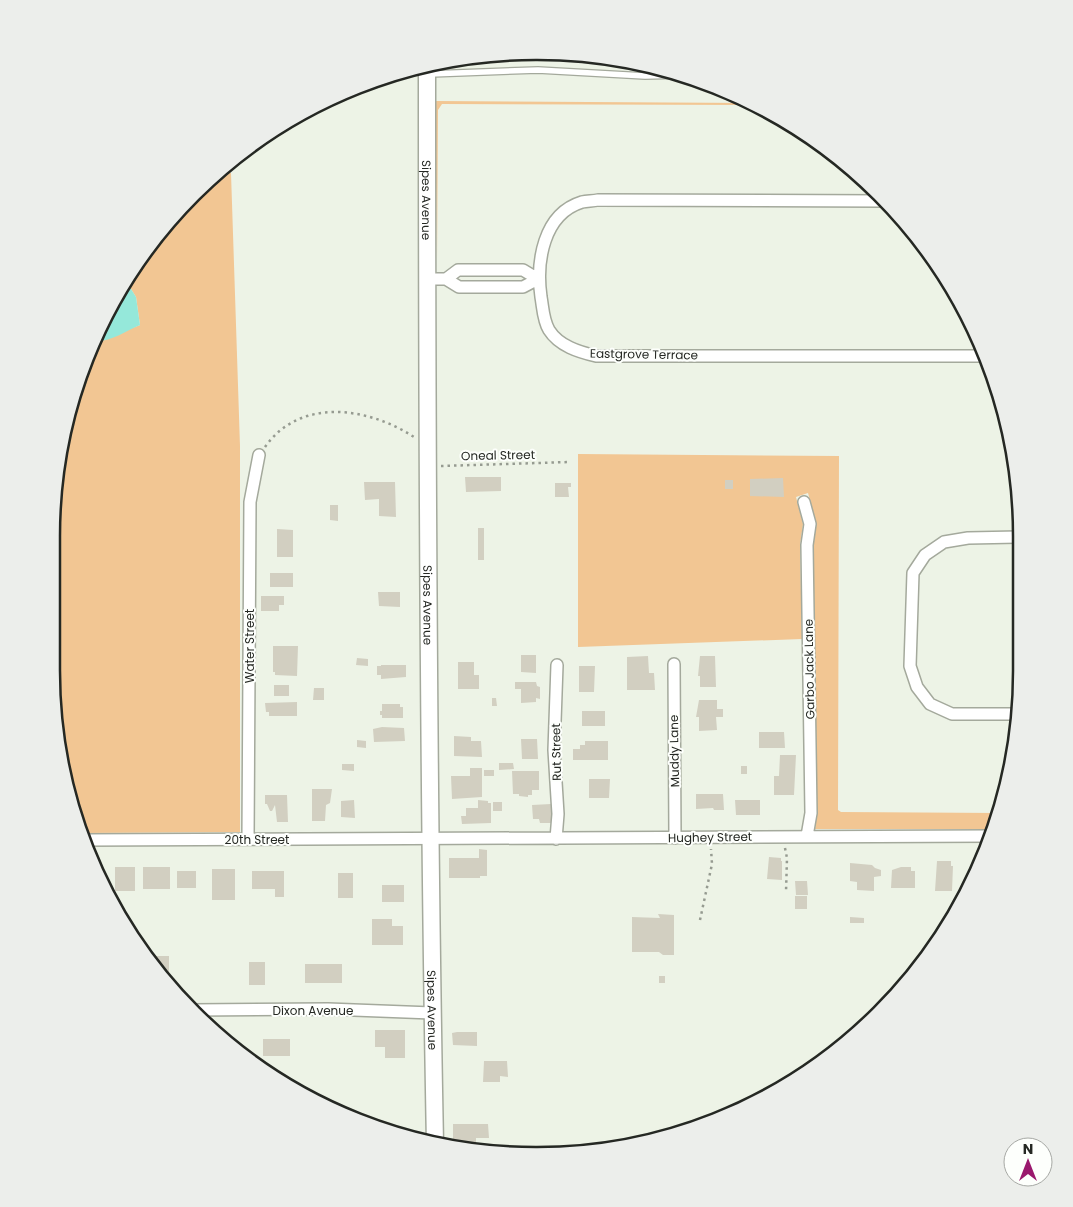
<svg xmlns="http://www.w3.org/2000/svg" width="1073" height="1207" viewBox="0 0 1073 1207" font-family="Poppins,sans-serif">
<rect width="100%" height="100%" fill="#edf3e6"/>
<path fill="#f2c693" d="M435,101L749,103L755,105L442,104L438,110L437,261Z
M218,173H231L240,446V832L82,833L68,796L51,670L61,442L88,351L93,341H99L140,325L136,297L126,281L172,216Z
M578,454L839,456L838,810L841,812L999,813L993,829H815L817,813L813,546L816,522L808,493L796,497L803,524L800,545L802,639L578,647Z"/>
<path fill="#95e8da" d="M126,281L136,297L140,325C126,331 109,343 93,341L116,294Z"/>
<path fill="#d2cfc1" d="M465,477H501V491L466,492Z
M783,478L784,497L750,496V479Z
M725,480H733V489H725Z
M364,482H395L396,517L379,516V499L365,500Z
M555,483H571V487H568L569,497H555Z
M330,505H338V521L330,520Z
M478,528H484V560H478Z
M277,529L293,530V557H277Z
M270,573H293V587H270Z
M378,592H400V607L379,606Z
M261,596H284V605H279V611H261Z
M273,646H298L297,676L275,675V672H273Z
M521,655H536V673L521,672Z
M648,656L649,673H654L655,690H627V657Z
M700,656H715L716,687H700V676H698Z
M357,658L368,659V666L356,665Z
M458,662H474V675H479V689H458Z
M381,665H406V677L381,679V675H377V666H381Z
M579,666H595L594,692H579Z
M515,682H536L537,686L540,687V699L536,698V702L521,703V689H515Z
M274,685H289V696H274Z
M314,688H324V700H313Z
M492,698H496L497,706H492Z
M699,700H717V709H723V717H716L717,730L699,731V717H696Z
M297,702V716H269V712H266L265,703Z
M382,704H400V707H403V718H382V715H380V711H382Z
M582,711H605V726H582Z
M382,727L404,728L405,741L374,742L373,729Z
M759,732H784L785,748H759Z
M454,736L471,737V741H481L482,757L454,756Z
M521,739H537L538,759H522Z
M357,740L366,741V748L357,747Z
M585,741H608V760H573V749H580V745H585Z
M780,755H796L794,795H774V776H779Z
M499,763H513L514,769L499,770Z
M342,764H354V771L342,770Z
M741,766H747V774H741Z
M470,768H482V797L452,799L451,776H470Z
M484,770H494V776H484Z
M512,771H539V790H532V795H528V797L519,796V794H513Z
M589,779H610L609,798H589Z
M312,789H332L330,803L326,805L325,821H312Z
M696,794H723L724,810H714L713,808L696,809Z
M265,795H287L288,822H277L275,805L272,811H270L267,804H265Z
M354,800L355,818L341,817V801Z
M478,800L488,801V803H491V823L462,824L461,816H466V808H478Z
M735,800H760V815H736Z
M493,802H502V811H493Z
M551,804L553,823H540L539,819H533L532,805Z
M479,849L487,850V876H480V878H449V858H479Z
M769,857L781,858V861H782V880L767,879Z
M937,861H951V866H953L952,891H935Z
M850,863L872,865L875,868L881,870V876L874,877V891L857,890V882L850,881Z
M115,867H135V891H115Z
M143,867H170V889H143Z
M901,867H911V871H915V888H891L892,870Z
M212,869H235V900H212Z
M177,871H196V888H177Z
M252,871H284V897H275V889H252Z
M338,873H353V898H338Z
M795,881H807L808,895H796Z
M382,885H404V902H382Z
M795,896H807V909H795Z
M658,914L674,915V955H663L659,952H632V917L660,918Z
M850,917L864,918V923H850Z
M372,919H392V926H403V945H372Z
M148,956H169V981H165Z
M249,962H265V985H249Z
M305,964H342V983H305Z
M659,976H665V983H659Z
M375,1030H405V1058H385V1047H375Z
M457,1032H477V1046L453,1045L452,1033Z
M263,1039H290V1056H263Z
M484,1061H507L508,1077L500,1076V1082H483Z
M453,1124H488L489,1138H476V1146H467V1143L453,1142Z"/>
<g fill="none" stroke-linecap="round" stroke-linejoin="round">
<defs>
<path id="lane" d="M430,74L538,70L645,76L684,75"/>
<path id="street" d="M884,201L598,200C593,201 587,201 582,202C543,214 536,262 541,297C543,308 543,320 549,330C559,346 579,352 596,356H985
M427,279H446L459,287H523L538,279
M446,279L458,270H523L538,279
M804,502L810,524L807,545L811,813L807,836
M674,664L675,838
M1019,714H952L930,704L917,687L910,666L913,573L925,555L944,542L968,538L1021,537
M248,839L250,502L259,455
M556,839L558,814L554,750L557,665
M84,840L990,836
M193,1010L328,1009L432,1013"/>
<g id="secondary">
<path id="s1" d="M427,65C427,425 428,785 435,1144"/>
</g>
</defs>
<use href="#lane" stroke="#a4a99c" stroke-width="8"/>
<use href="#street" stroke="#a4a99c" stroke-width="14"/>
<use href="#secondary" stroke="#a4a99c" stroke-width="19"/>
<path stroke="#969b91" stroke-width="2.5" stroke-dasharray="2.5 4" stroke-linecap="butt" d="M265,447C300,397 368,407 414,437
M441,466L570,462
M785,848L787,858L786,892
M700,920L712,864L711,849"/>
<use href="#lane" stroke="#fff" stroke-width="5.5"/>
<use href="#street" stroke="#fff" stroke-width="11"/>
<use href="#secondary" stroke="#fff" stroke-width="16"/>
</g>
<g text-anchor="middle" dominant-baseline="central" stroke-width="4" stroke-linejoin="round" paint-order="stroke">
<g font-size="12" fill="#252823" stroke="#fdfffc">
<text stroke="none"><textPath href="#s1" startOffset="135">Sipes Avenue</textPath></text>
<text transform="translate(644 354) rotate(1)">Eastgrove Terrace</text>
<text transform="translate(498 455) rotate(-1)">Oneal Street</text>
<text stroke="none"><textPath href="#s1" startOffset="540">Sipes Avenue</textPath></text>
<text transform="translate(249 646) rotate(-90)">Water Street</text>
<text transform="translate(809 669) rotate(-91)">Garbo Jack Lane</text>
<text transform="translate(674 751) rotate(-91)">Muddy Lane</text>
<text transform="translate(556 752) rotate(-91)">Rut Street</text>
<text transform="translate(710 837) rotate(-1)">Hughey Street</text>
<text x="257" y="839">20th Street</text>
<text x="313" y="1010">Dixon Avenue</text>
<text stroke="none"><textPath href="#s1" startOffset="945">Sipes Avenue</textPath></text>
</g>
</g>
<path d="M0 0H1073V1207H0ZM536 60H537A476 476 0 0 1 1013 536V671A476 476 0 0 1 537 1147H536A476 476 0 0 1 60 671V536A476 476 0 0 1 536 60Z" fill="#eceeeb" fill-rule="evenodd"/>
<path fill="none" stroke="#252823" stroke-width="2.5" d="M536 60H537A476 476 0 0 1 1013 536V671A476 476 0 0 1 537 1147H536A476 476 0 0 1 60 671V536A476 476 0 0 1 536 60Z"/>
<g transform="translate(1028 1162)"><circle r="24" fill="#fdfffc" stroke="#a7a9a5"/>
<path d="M0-4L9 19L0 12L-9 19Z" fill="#9a186d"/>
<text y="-8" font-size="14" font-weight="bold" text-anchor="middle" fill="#252823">N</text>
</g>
</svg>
